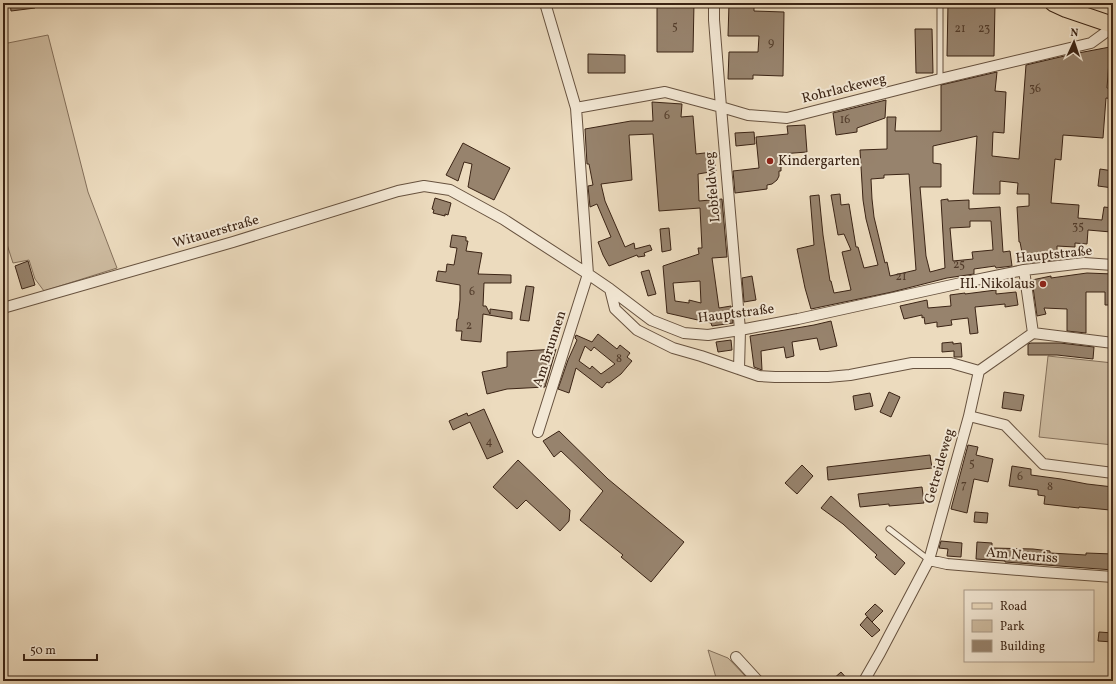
<svg xmlns="http://www.w3.org/2000/svg" width="1116" height="684" viewBox="0 0 1116 684" font-family="Vollkorn,serif">
<rect width="100%" height="100%" fill="#ecdbbe"/>
<filter id="stains"><feTurbulence type="fractalNoise" baseFrequency=".005" numOctaves="4"/><feColorMatrix values="0 0 0 0 .2 0 0 0 0 .09 0 0 0 0 .02 0 0 0 .5 -.17"/></filter>
<radialGradient id="worn" r=".72"><stop offset=".6" stop-color="#630" stop-opacity="0"/><stop offset="1" stop-color="#630" stop-opacity=".3"/></radialGradient>
<path fill="#cebca1" stroke="#84705b" d="M48,35L88,192L117,268L44,291L35,279L29,260L13,263L3,232V44Z
M1048,356L1113,363V445L1039,437Z
M708,650L728,658L750,681H717Z"/>
<path fill="#97836d" stroke="#3b2415" fill-rule="evenodd" d="M10,3H35V8L11,11Z
M657,3H694L693,52H657Z
M729,3H754V11L784,12L783,76L753,75V79H728L729,52H758L759,36H728Z
M948,3H995L994,56H947Z
M915,29H932L933,73H916Z
M1110,47L1107,88L1113,89V99L1106,98L1103,138L1063,135L1061,160L1055,159L1051,203L1079,205L1078,218L1102,220L1104,207L1113,208V231L1112,230L1111,232L1088,230L1087,244L1075,243V247L1057,246V260L1024,263L1020,242H1019L1017,207L1029,206V194H1017L1018,183L1000,181V194H973L977,136L933,146V163L941,164V187H920L926,256L930,272L945,268L941,200L948,199V201L969,200V209L1000,207L1003,252L1010,251L1012,266L996,268L995,266L974,269V274L947,278L892,292L811,309L805,288L797,249L814,245L810,196L819,195L823,235L830,281H831L834,293L851,290L842,252L851,250L844,234L838,235L831,195L840,194L841,205L849,204L856,247H858L864,268L878,265L866,219L863,200L860,150L887,149V117H896L895,131H941V85L997,72L995,91L1006,92L1004,133L993,132L992,156L1019,159L1026,65L1073,54ZM909,174L916,270L890,276L887,262L885,263L874,217L872,199L871,179L884,178V175ZM970,221H991L993,250L972,252L973,259L953,261L950,228L970,227Z
M588,54L625,55V73H588Z
M886,100L885,118L857,128V132L836,135L833,113Z
M652,102L682,104L681,117L693,116L696,154L713,152L716,171L698,174L699,201L722,199L727,257L712,258L719,308L731,306L733,323L712,326L711,323L667,313L663,266L699,254L698,248H702L700,208L659,211L653,134L629,135L632,180L601,184L605,201L625,247L634,243L635,249L650,245L652,250L644,253L645,256L638,257L637,255L609,266L603,255L598,242L611,237L597,204L590,207L588,186L593,185L589,164H587L585,129L631,121H653ZM700,281L701,303L689,300V303L675,301L673,283Z
M805,125L807,152L781,154L782,166H781V171H779V176L777,180L772,184L767,185V189L735,193L733,171L759,168L756,137L788,134L787,126Z
M754,132L755,144L736,146L735,133Z
M463,143L510,168L494,200L468,187L472,164L464,162L458,181L446,175Z
M1100,169L1113,171V188L1098,186Z
M435,198L451,203L448,215L445,214V216L433,213L434,210L432,209Z
M669,228L671,250L662,252L660,229Z
M452,235L466,237V241H468L466,251L482,253L478,274L511,275V283H484L483,306H486L490,314V309L512,312V319L483,314L481,342L461,340L462,331H456L457,319H458L460,300V285L436,281L438,271L446,272L447,264L454,265L457,248L450,247Z
M28,261L35,285L22,289L15,266Z
M649,270L656,294L648,296L641,272Z
M1087,273L1113,274V305H1105V292H1086V333L1067,331V309L1044,308L1046,314L1037,316L1032,280L1051,276V278Z
M752,276L756,300L744,302L742,278Z
M526,286L534,287L529,321L520,320Z
M996,290V294L1016,292L1018,305L1005,307V304L975,307L978,333L970,334L968,318L951,320L952,325L937,327V322L925,324L924,317L922,318V315L904,319L900,306L927,300L928,308L951,306L950,295L965,293V294Z
M831,321L837,346L820,350L817,338L792,342L794,356L786,358L784,347L761,351L762,370L754,367L750,336L814,325Z
M598,334L617,349L620,345L630,353L627,357L632,361L621,374L609,383L607,382L602,388L576,368L569,393L558,389L568,360L577,340L575,338L576,335L592,342ZM585,346L591,351L594,347L615,364L601,374L592,366L590,369L579,361Z
M731,340L732,350L718,352L716,342Z
M953,342V344L961,343L962,357H954V351L942,352V343Z
M1031,343H1060L1094,347L1093,359L1057,355H1028V344Z
M556,349L545,387L507,389L487,394L482,372L507,367V352Z
M889,392L900,397L891,417L880,412Z
M1004,392L1024,395L1021,411L1002,408Z
M870,393L873,406L855,410L853,396Z
M484,409L503,452L487,459L470,422L453,430L449,421L467,413L468,416Z
M559,431L608,479L684,542L651,582L621,557L623,555L580,520L603,491L561,451L554,457L543,441Z
M968,445L978,447L976,455L993,459L988,482L974,479L967,513L951,509Z
M930,455L932,468L828,480L827,467Z
M518,460L570,510L569,521L560,531L526,500L517,509L493,487Z
M802,465L813,476L797,494L785,483Z
M1012,466L1031,469V475L1061,479L1087,484L1113,487L1110,510L1079,507V508L1044,504L1045,496L1038,495V490L1009,486Z
M922,487L924,503L889,506V504L860,507L858,494Z
M831,496L905,563L895,575L875,557L877,555L843,524L821,508Z
M975,512L988,513L987,523L974,522Z
M941,541L962,543L961,557L947,556L948,549L939,548Z
M977,542L992,543V548L1033,549L1050,551V553L1086,555V553L1113,554V570L1005,562V561L976,559Z
M875,604L883,611L872,622L865,614Z
M867,617L880,630L872,637L860,625Z
M1099,632L1113,633V642L1098,641Z
M841,672L849,681H831Z"/>
<g fill="none" stroke-linecap="round" stroke-linejoin="round">
<defs>
<path id="service" d="M940,79V3
M889,529L929,560"/>
<path id="minor" d="M714,3V20L721,107L740,330L739,369
M576,108L665,92L721,107L748,115L787,118L940,79L1091,43L1113,27
M610,289L615,309L637,330L673,348L701,356L759,376L775,377H828L850,375L912,363H951L979,371
M3,308L233,242L398,191L424,186L450,190L503,219L588,274L610,289L651,320L684,333L708,335L740,330L798,319L961,283L1024,270L1084,263L1113,265
M1033,333L1113,343
M969,416L1005,425L1043,464L1113,473
M538,432L588,274L576,108L545,3
M929,560L947,564L1043,572L1113,577
M736,657L758,681
M864,681L880,653L929,560L969,416L979,371L1033,333L1024,270"/>
<path id="primary" d="M1053,3L1066,9L1113,25"/>
</defs>
<use href="#service" stroke="#67523f" stroke-width="7"/>
<use href="#minor" stroke="#67523f" stroke-width="12"/>
<use href="#primary" stroke="#3b2415" stroke-width="18"/>
<use href="#service" stroke="#f3e8d5" stroke-width="5"/>
<use href="#minor" stroke="#f3e8d5" stroke-width="10"/>
<use href="#primary" stroke="#ecdbbe" stroke-width="16"/>
</g>
<g fill="#8f2418" stroke="#f3e8d5" stroke-width="1.5">
<circle cx="770" cy="161" r="4"/>
<circle cx="1043" cy="284" r="4"/>
</g>
<g text-anchor="middle" dominant-baseline="central" stroke-width="4" stroke-linejoin="round" paint-order="stroke">
<g font-size="12" fill="#523c2b">
<text x="675" y="27">5</text>
<text x="960" y="29">21</text>
<text x="984" y="29">23</text>
<text x="771" y="43">9</text>
<text x="1035" y="89">36</text>
<text x="667" y="116">6</text>
<text x="845" y="120">16</text>
<text x="1078" y="227">35</text>
<text x="959" y="265">25</text>
<text x="901" y="277">21</text>
<text x="472" y="292">6</text>
<text x="469" y="326">2</text>
<text x="619" y="359">8</text>
<text x="489" y="442">4</text>
<text x="972" y="464">5</text>
<text x="1020" y="477">6</text>
<text x="964" y="485">7</text>
<text x="1050" y="487">8</text>
</g>
<g font-size="14" fill="#3b2415" stroke="#f3e8d5">
<text transform="translate(844 89) rotate(-14)">Rohrlackeweg</text>
<text transform="translate(713 187) rotate(-95)">Lobfeldweg</text>
<text transform="translate(216 232) rotate(-16)">Witauerstraße</text>
<text transform="translate(1054 255) rotate(-6)">Hauptstraße</text>
<text transform="translate(736 314) rotate(-7)">Hauptstraße</text>
<text transform="translate(550 349) rotate(-72)">Am Brunnen</text>
<text transform="translate(940 466) rotate(-74)">Getreideweg</text>
<text transform="translate(1022 556) rotate(5)">Am Neuriss</text>
</g>
<g font-size="14" fill="#3b2415" stroke="#f3e8d5" text-anchor="start">
<text x="778" y="161">Kindergarten</text>
<text x="1035" y="284" text-anchor="end">Hl. Nikolaus</text>
</g>
</g>
<rect width="1116" height="684" fill="none" stroke="#ecdbbe" stroke-width="16"/>
<rect x="4" y="4" width="1108" height="676" fill="none" stroke="#3b2415" stroke-width="2"/>
<rect x="8" y="8" width="1100" height="668" fill="none" stroke="#3b2415"/>
<rect x="964" y="590" width="130" height="72" fill="#f3e8d5" stroke="#a99a88"/>
<rect x="972" y="603" width="20" height="6" fill="#ecdbbe" stroke="#a99a88"/>
<text x="1000" y="610" font-size="12" fill="#3b2415">Road</text>
<rect x="972" y="620" width="20" height="12" fill="#cebca1" stroke="#a99a88"/>
<text x="1000" y="630" font-size="12" fill="#3b2415">Park</text>
<rect x="972" y="640" width="20" height="12" fill="#97836d" stroke="#a99a88"/>
<text x="1000" y="650" font-size="12" fill="#3b2415">Building</text>
<g transform="translate(1074 42) rotate(3)" stroke="#f3e8d5" stroke-width="3" paint-order="stroke">
<path d="M0-3L7 15L0 10L-7 15Z" fill="#3b2415"/>
<text y="-6" font-size="11" font-weight="bold" text-anchor="middle" fill="#3b2415">N</text>
</g>
<path d="M24 654v6h73v-6" fill="none" stroke="#3b2415" stroke-width="2"/>
<text x="30" y="654" font-size="12" fill="#3b2415" stroke="#f3e8d5" stroke-width="3" paint-order="stroke">50 m</text>
<rect width="100%" height="100%" filter="url(#stains)"/>
<rect width="100%" height="100%" fill="url(#worn)"/>
</svg>
